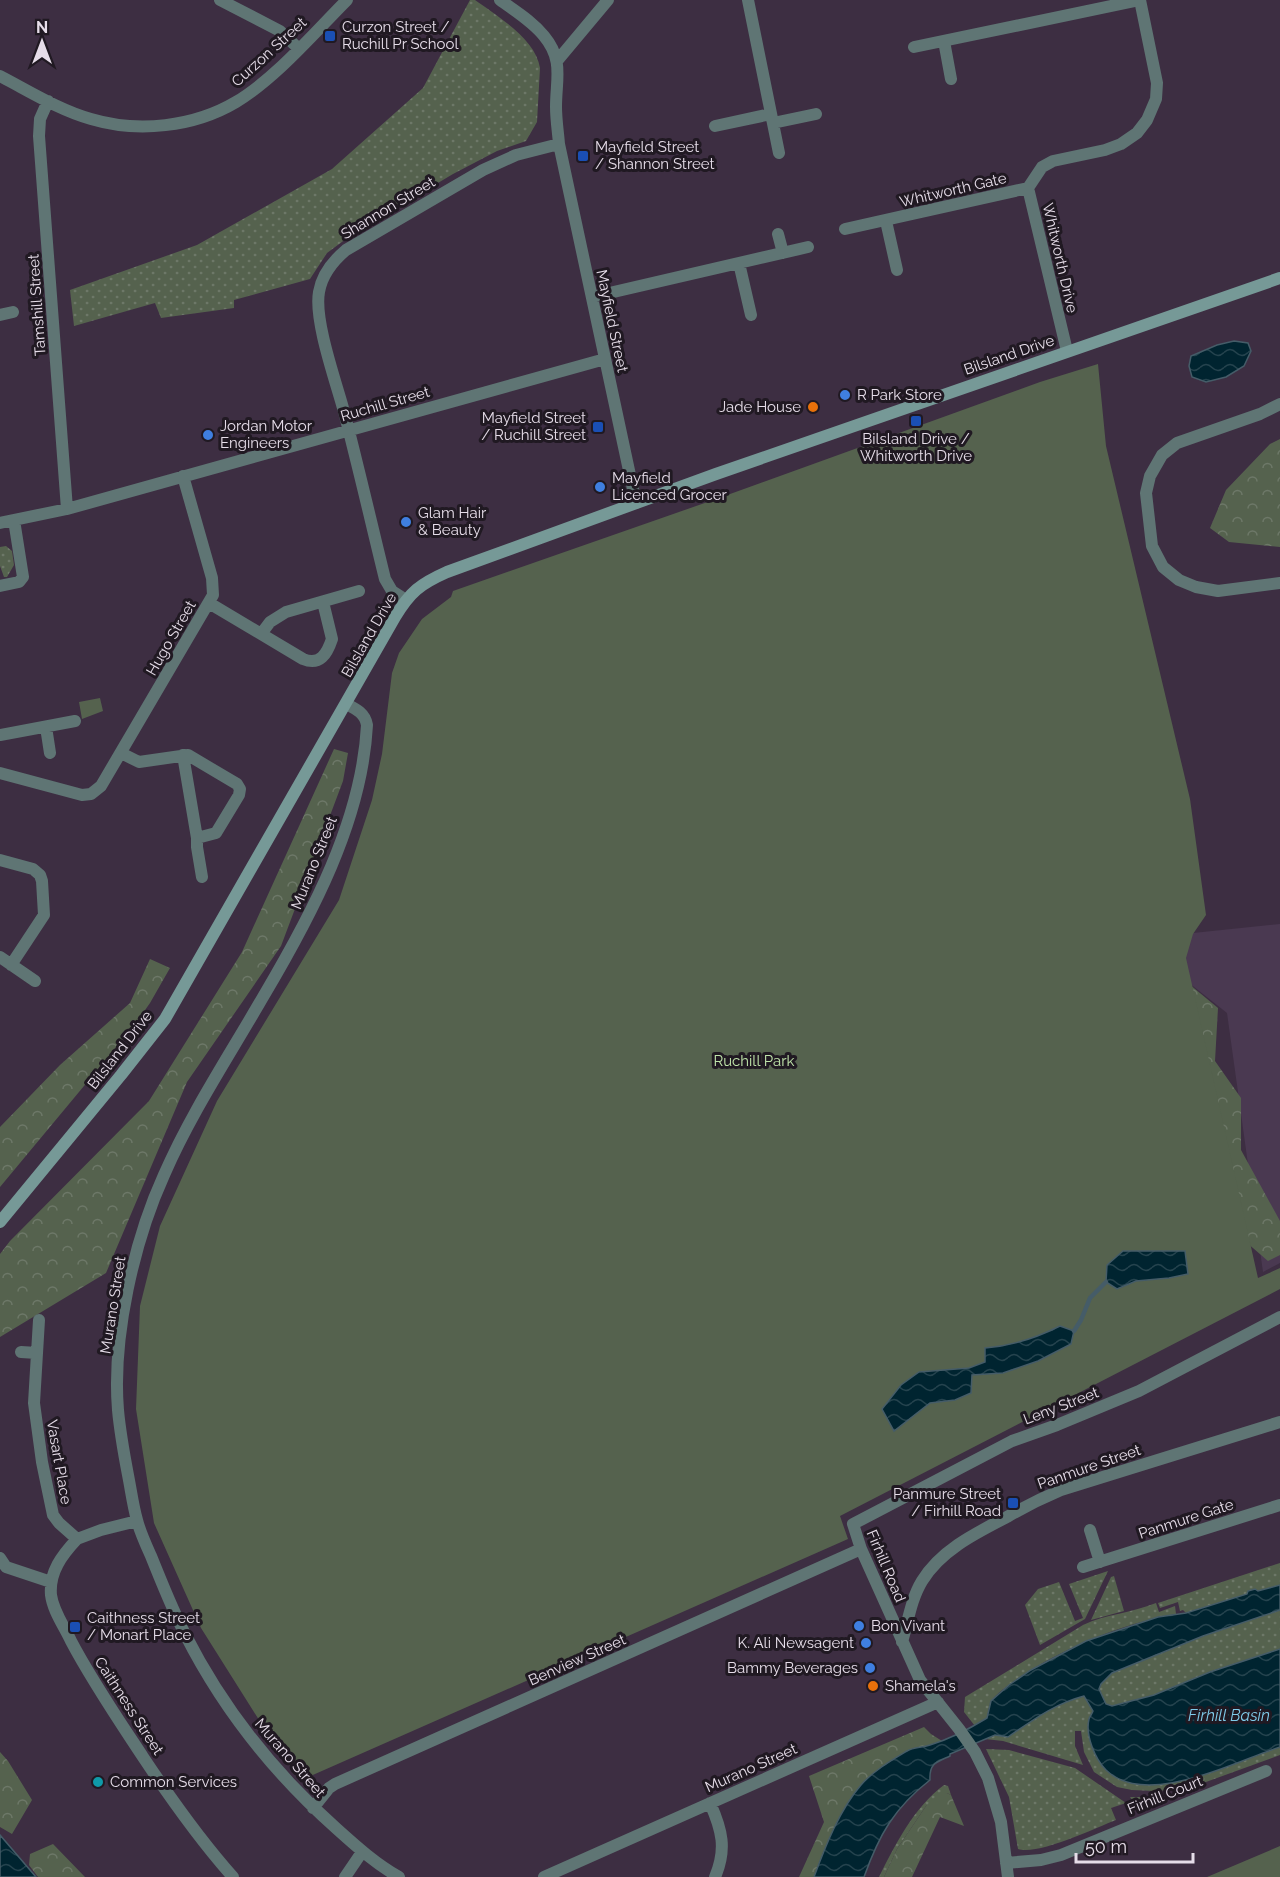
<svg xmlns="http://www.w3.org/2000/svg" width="1280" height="1877" viewBox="0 0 1280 1877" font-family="Raleway,sans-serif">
<defs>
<pattern id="grass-dots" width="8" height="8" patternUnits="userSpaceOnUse" patternTransform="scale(1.5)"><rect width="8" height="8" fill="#55624e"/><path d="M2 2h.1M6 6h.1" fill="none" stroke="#6d7868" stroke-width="1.8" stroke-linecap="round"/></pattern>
<pattern id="forest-crowns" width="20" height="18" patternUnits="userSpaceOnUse" patternTransform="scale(1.5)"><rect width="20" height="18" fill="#55624e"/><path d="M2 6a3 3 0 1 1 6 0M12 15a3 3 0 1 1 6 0" fill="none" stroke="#6d7868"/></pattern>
<pattern id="water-waves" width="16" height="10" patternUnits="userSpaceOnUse" patternTransform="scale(1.5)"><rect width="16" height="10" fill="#002430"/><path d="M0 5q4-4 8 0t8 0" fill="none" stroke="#25434e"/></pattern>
</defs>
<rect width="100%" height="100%" fill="#3d2e42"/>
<path fill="#4a3951" d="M1280,924V1263L1263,1272L1227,1013L1160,960L1193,933Z"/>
<path fill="url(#grass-dots)" d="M470,0H475C497,16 536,39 540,68L537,122L526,141L497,151L453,174L354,233L327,253L310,279L234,300V308L161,318L155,303L74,326L70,290L197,245L332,169L423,88Z
M6,546L12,551L14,565L7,577H4L0,566V547Z
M1280,1563V1585L1258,1591L1255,1589L1248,1591L1247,1594L1186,1613L1183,1610L1180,1611L1178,1602L1160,1608L1158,1603Z
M1108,1571L1085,1619L1040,1645L1025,1605L1038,1589L1059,1582L1075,1621L1083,1618L1069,1584Z
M1114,1576L1124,1611L1091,1620L1111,1577Z
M1156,1603L1159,1612L1175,1606L1176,1614C1121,1624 1063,1648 1017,1679C1009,1685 998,1692 992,1700C989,1705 988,1713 987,1718L975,1726L964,1712L965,1697L1083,1625C1106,1614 1132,1613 1156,1603Z
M1280,1610V1649L1210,1672L1154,1695L1112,1706L1106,1704L1099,1690L1101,1684L1111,1673L1203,1636Z
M1084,1696L1093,1711L1094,1752C1127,1820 1230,1763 1280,1747V1755L1195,1786L1175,1790L1154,1791L1132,1790L1117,1787L1094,1772L1084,1752L1081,1731H1075V1746L1083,1765L1003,1741L985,1739L1060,1703Z
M986,1749L1009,1750L1075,1768L1126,1803L1111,1808L1116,1820C1095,1828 1037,1856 1018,1849L1009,1797Z
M944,1785L948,1786L951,1795L947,1793L926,1806L897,1849L884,1877H879C895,1845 914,1807 944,1785Z
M1130,1797H1171L1140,1811Z"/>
<path fill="url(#forest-crowns)" d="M1280,439V547L1229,542L1210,528L1226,490L1270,444Z
M334,749L348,753L343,781L281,946L187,1082L106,1273L0,1337V1254L10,1241L149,1101L242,952Z
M150,959L170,968L150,1003L133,1027L0,1187V1127L60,1065L130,1003Z
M1160,960L1218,1008L1215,1061L1241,1098V1150L1280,1221V1255L1268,1261L1209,1210Z
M924,1727L931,1734L942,1741C926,1747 909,1750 894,1759C852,1783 830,1833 814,1877H799L824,1822L809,1776Z
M0,1752L8,1761L32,1800L12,1834L0,1827Z
M947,1793L951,1795L964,1826L940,1817L912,1877H884L897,1849L926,1806L939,1794Z
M53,1844L85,1877H38L29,1865L30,1854Z"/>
<path fill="#55624e" d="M1098,364L1106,446L1190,799L1206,915L1193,934L1186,958L1258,1278L1280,1268V1289L840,1516L848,1539L306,1778L266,1731L201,1628L154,1523L136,1409L140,1306L160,1226L217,1101L339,900L372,800L382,754L392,673L399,653L422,619L451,597L453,591L719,498L1040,382Z
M100,698L103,711L82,719L79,702Z
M1280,1846V1877H1207Z"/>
<path fill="url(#water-waves)" stroke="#455c68" stroke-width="1.5" d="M1234,341L1248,343L1251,351L1244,366L1226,377L1206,382L1192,377L1189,366L1191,356L1217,345Z
M1123,1251H1185L1188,1274L1169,1278L1136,1281L1117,1289L1106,1282L1107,1265Z
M1060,1326L1074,1331L1071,1344L1038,1361L1003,1373L972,1375L971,1393L955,1400L930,1403L894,1431L882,1409L901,1385L919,1372L969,1368L985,1362V1348C1012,1346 1036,1338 1060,1326Z
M1280,1585V1610L1203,1636L1112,1673L1101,1684L1099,1689L1106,1704L1112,1706L1154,1695L1210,1672L1280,1649V1747C1236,1761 1146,1809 1106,1770C1095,1759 1085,1735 1089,1719C1090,1716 1092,1714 1093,1711L1084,1696C1054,1704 1033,1720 1008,1737L995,1735L950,1754V1756C937,1762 929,1763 930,1780C894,1808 879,1835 864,1877H814C825,1847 840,1809 861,1785C873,1771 892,1760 907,1751C914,1747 921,1748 930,1745C950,1739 969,1729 987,1718L991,1701L1009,1685L1031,1670L1086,1641L1158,1617L1186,1613L1247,1594L1248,1591L1255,1589L1258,1591Z
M0,1835L36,1877H0Z"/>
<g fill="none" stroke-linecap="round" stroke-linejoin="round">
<path stroke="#455c68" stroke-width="4.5" d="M1074,1331L1081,1320L1090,1298L1106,1282"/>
<path stroke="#5f7574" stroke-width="12" d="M220,0L280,31L298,48
M500,0C515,11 532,21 544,36C564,60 556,79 556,107C556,119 558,132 559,144L636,503
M748,0L779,153
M944,41L951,79
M914,47L1140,0
M557,61L608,0
M0,76C29,91 59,110 91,119C138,133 194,127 236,102C276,78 314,33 347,0
M48,101L40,119L39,136L67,509
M773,123L816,114
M715,126L771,114
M886,221L897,270
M845,229L1028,188
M778,234L783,253
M739,263L751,315
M592,297L808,247
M0,315L13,312
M1067,351L1028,188L1042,167L1053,161L1105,150L1121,144L1137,133L1147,120L1156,99L1157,83L1140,0
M1280,404L1260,414L1177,443L1162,455L1150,476L1146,493L1152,546L1163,567L1179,580L1196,587L1218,591L1280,583
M0,523L67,509L605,359
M0,586L19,582L23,577L14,520
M406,600L392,591L385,579C371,522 358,465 343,408C335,379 314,320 319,292C322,274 333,261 346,250L483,170L516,155L559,144
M209,603L303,659C320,666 327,654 332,639L323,602
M261,634L270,622L286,612L359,591
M346,704C356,709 365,713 367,725C362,821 311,916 263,997C229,1056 191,1113 164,1175C134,1241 112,1337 118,1410C120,1432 124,1454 128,1475C131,1490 133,1506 137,1520C140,1532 146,1545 151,1556C162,1583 172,1609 185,1634C223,1709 275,1774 337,1829C357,1847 376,1864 399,1877
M46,727L50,753
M0,735L75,721
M121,753L139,762L188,755L237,784L240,789L239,795L216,833L197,838
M183,755L197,838V847L202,877
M0,773L82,795L91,794L101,786L213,595L212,578L183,476
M0,860L33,869L40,875L42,881L44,915L11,965
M0,957L35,981
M39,1320L34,1403L42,1462L53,1515L59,1523L77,1539L101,1530L137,1521
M21,1352L37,1353
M1090,1530L1100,1562
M77,1539C62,1555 49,1572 51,1595C53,1611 64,1626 71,1641C92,1681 118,1719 143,1757C171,1799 199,1839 233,1877
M0,1558L6,1567L51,1582
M1083,1567L1280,1505
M902,1642C908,1622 911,1599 922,1581C941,1550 976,1533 1007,1517C1024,1507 1042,1498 1061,1490L1280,1422
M710,1803C722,1830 727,1849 715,1877
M313,1808L329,1788L335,1784L861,1549
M1006,1863L1041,1860L1061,1855L1266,1771
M345,1877L362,1852
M544,1877L938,1702
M1008,1877L1001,1822L988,1778L975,1752L959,1729L920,1680L861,1549L853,1524L1012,1441L1057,1425L1139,1391L1280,1317"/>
<path stroke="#769997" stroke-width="12" d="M0,1222L121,1075L165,1019L395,617C410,592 420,584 447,572L716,474L1280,278"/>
</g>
<g fill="#1a4fb4" stroke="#201922" stroke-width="2">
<rect x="324" y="30" width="12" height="12" rx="3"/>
<rect x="577" y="150" width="12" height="12" rx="3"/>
<rect x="910" y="415" width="12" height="12" rx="3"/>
<rect x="592" y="421" width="12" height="12" rx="3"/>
<rect x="1007" y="1497" width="12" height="12" rx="3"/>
<rect x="69" y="1621" width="12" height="12" rx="3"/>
</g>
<g fill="#3f7fe0" stroke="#201922" stroke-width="2">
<circle cx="845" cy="395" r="6"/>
<circle cx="208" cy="435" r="6"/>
<circle cx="600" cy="487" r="6"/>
<circle cx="406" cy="522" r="6"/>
<circle cx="859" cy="1626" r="6"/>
<circle cx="866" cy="1643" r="6"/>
<circle cx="870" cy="1668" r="6"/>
</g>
<g fill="#e8710a" stroke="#201922" stroke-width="2">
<circle cx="813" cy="407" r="6"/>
<circle cx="873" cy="1686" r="6"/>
</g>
<circle fill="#0f9aa8" stroke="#201922" stroke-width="2" cx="98" cy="1782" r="6"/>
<g text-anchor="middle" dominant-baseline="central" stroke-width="6" stroke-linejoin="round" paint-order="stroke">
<g font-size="15" fill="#e6dde9" stroke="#201922" text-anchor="start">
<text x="342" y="27">Curzon Street /<tspan x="342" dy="17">Ruchill Pr School</tspan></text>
<text x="595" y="147">Mayfield Street<tspan x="595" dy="17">/ Shannon Street</tspan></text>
<text x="857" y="395">R Park Store</text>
<text x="801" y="407" text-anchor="end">Jade House</text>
<text x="586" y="418" text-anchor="end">Mayfield Street<tspan x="586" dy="17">/ Ruchill Street</tspan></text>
<text x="220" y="426">Jordan Motor<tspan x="220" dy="17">Engineers</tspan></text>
<text x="916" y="439" text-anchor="middle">Bilsland Drive /<tspan x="916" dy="17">Whitworth Drive</tspan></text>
<text x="612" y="478">Mayfield<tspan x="612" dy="17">Licenced Grocer</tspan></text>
<text x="418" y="513">Glam Hair<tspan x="418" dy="17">&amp; Beauty</tspan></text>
<text x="1001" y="1494" text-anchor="end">Panmure Street<tspan x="1001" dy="17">/ Firhill Road</tspan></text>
<text x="87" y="1618">Caithness Street<tspan x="87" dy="17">/ Monart Place</tspan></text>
<text x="871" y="1626">Bon Vivant</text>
<text x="854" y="1643" text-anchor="end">K. Ali Newsagent</text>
<text x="858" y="1668" text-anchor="end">Bammy Beverages</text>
<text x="885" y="1686">Shamela's</text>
<text x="110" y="1782">Common Services</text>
</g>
<g font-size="15" fill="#e6dde9" stroke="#201922">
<text transform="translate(269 52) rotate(-42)">Curzon Street</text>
<text transform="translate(953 190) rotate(-13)">Whitworth Gate</text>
<text transform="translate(388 208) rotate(-31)">Shannon Street</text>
<text transform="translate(1060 258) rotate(77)">Whitworth Drive</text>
<text transform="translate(37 305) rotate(-94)">Tamshill Street</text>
<text transform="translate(612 321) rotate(78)">Mayfield Street</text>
<text transform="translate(1009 355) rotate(-19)">Bilsland Drive</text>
<text transform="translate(385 404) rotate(-16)">Ruchill Street</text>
<text transform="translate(369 635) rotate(-60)">Bilsland Drive</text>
<text transform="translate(171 638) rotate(-60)">Hugo Street</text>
<text transform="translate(314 863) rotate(-68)">Murano Street</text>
<text transform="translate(120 1050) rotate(-52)">Bilsland Drive</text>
<text transform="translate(113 1305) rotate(-81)">Murano Street</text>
<text transform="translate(1061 1406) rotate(-21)">Leny Street</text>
<text transform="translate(59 1462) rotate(80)">Vasart Place</text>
<text transform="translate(1089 1467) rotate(-19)">Panmure Street</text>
<text transform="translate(1186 1519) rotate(-18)">Panmure Gate</text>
<text transform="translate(886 1566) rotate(67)">Firhill Road</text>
<text transform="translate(577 1660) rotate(-24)">Benview Street</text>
<text transform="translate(129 1706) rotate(57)">Caithness Street</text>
<text transform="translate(290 1758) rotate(49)">Murano Street</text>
<text transform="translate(751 1768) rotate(-24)">Murano Street</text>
<text transform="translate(1165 1795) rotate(-22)">Firhill Court</text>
</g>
<g font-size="15" fill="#bfe4aa" stroke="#201922">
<text x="754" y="1061">Ruchill Park</text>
</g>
<g font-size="16" font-style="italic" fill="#7fcbea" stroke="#201922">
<text x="1229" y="1715">Firhill Basin</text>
</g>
</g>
<g transform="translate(42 42)" stroke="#201922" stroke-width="4.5" paint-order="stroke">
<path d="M0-4.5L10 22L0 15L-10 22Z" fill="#e6dde9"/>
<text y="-9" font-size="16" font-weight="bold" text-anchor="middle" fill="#e6dde9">N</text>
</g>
<path d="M1076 1853v9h117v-9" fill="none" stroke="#e6dde9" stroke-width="3"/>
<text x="1085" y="1853" font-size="18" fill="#e6dde9" stroke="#201922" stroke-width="4.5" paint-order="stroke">50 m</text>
</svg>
